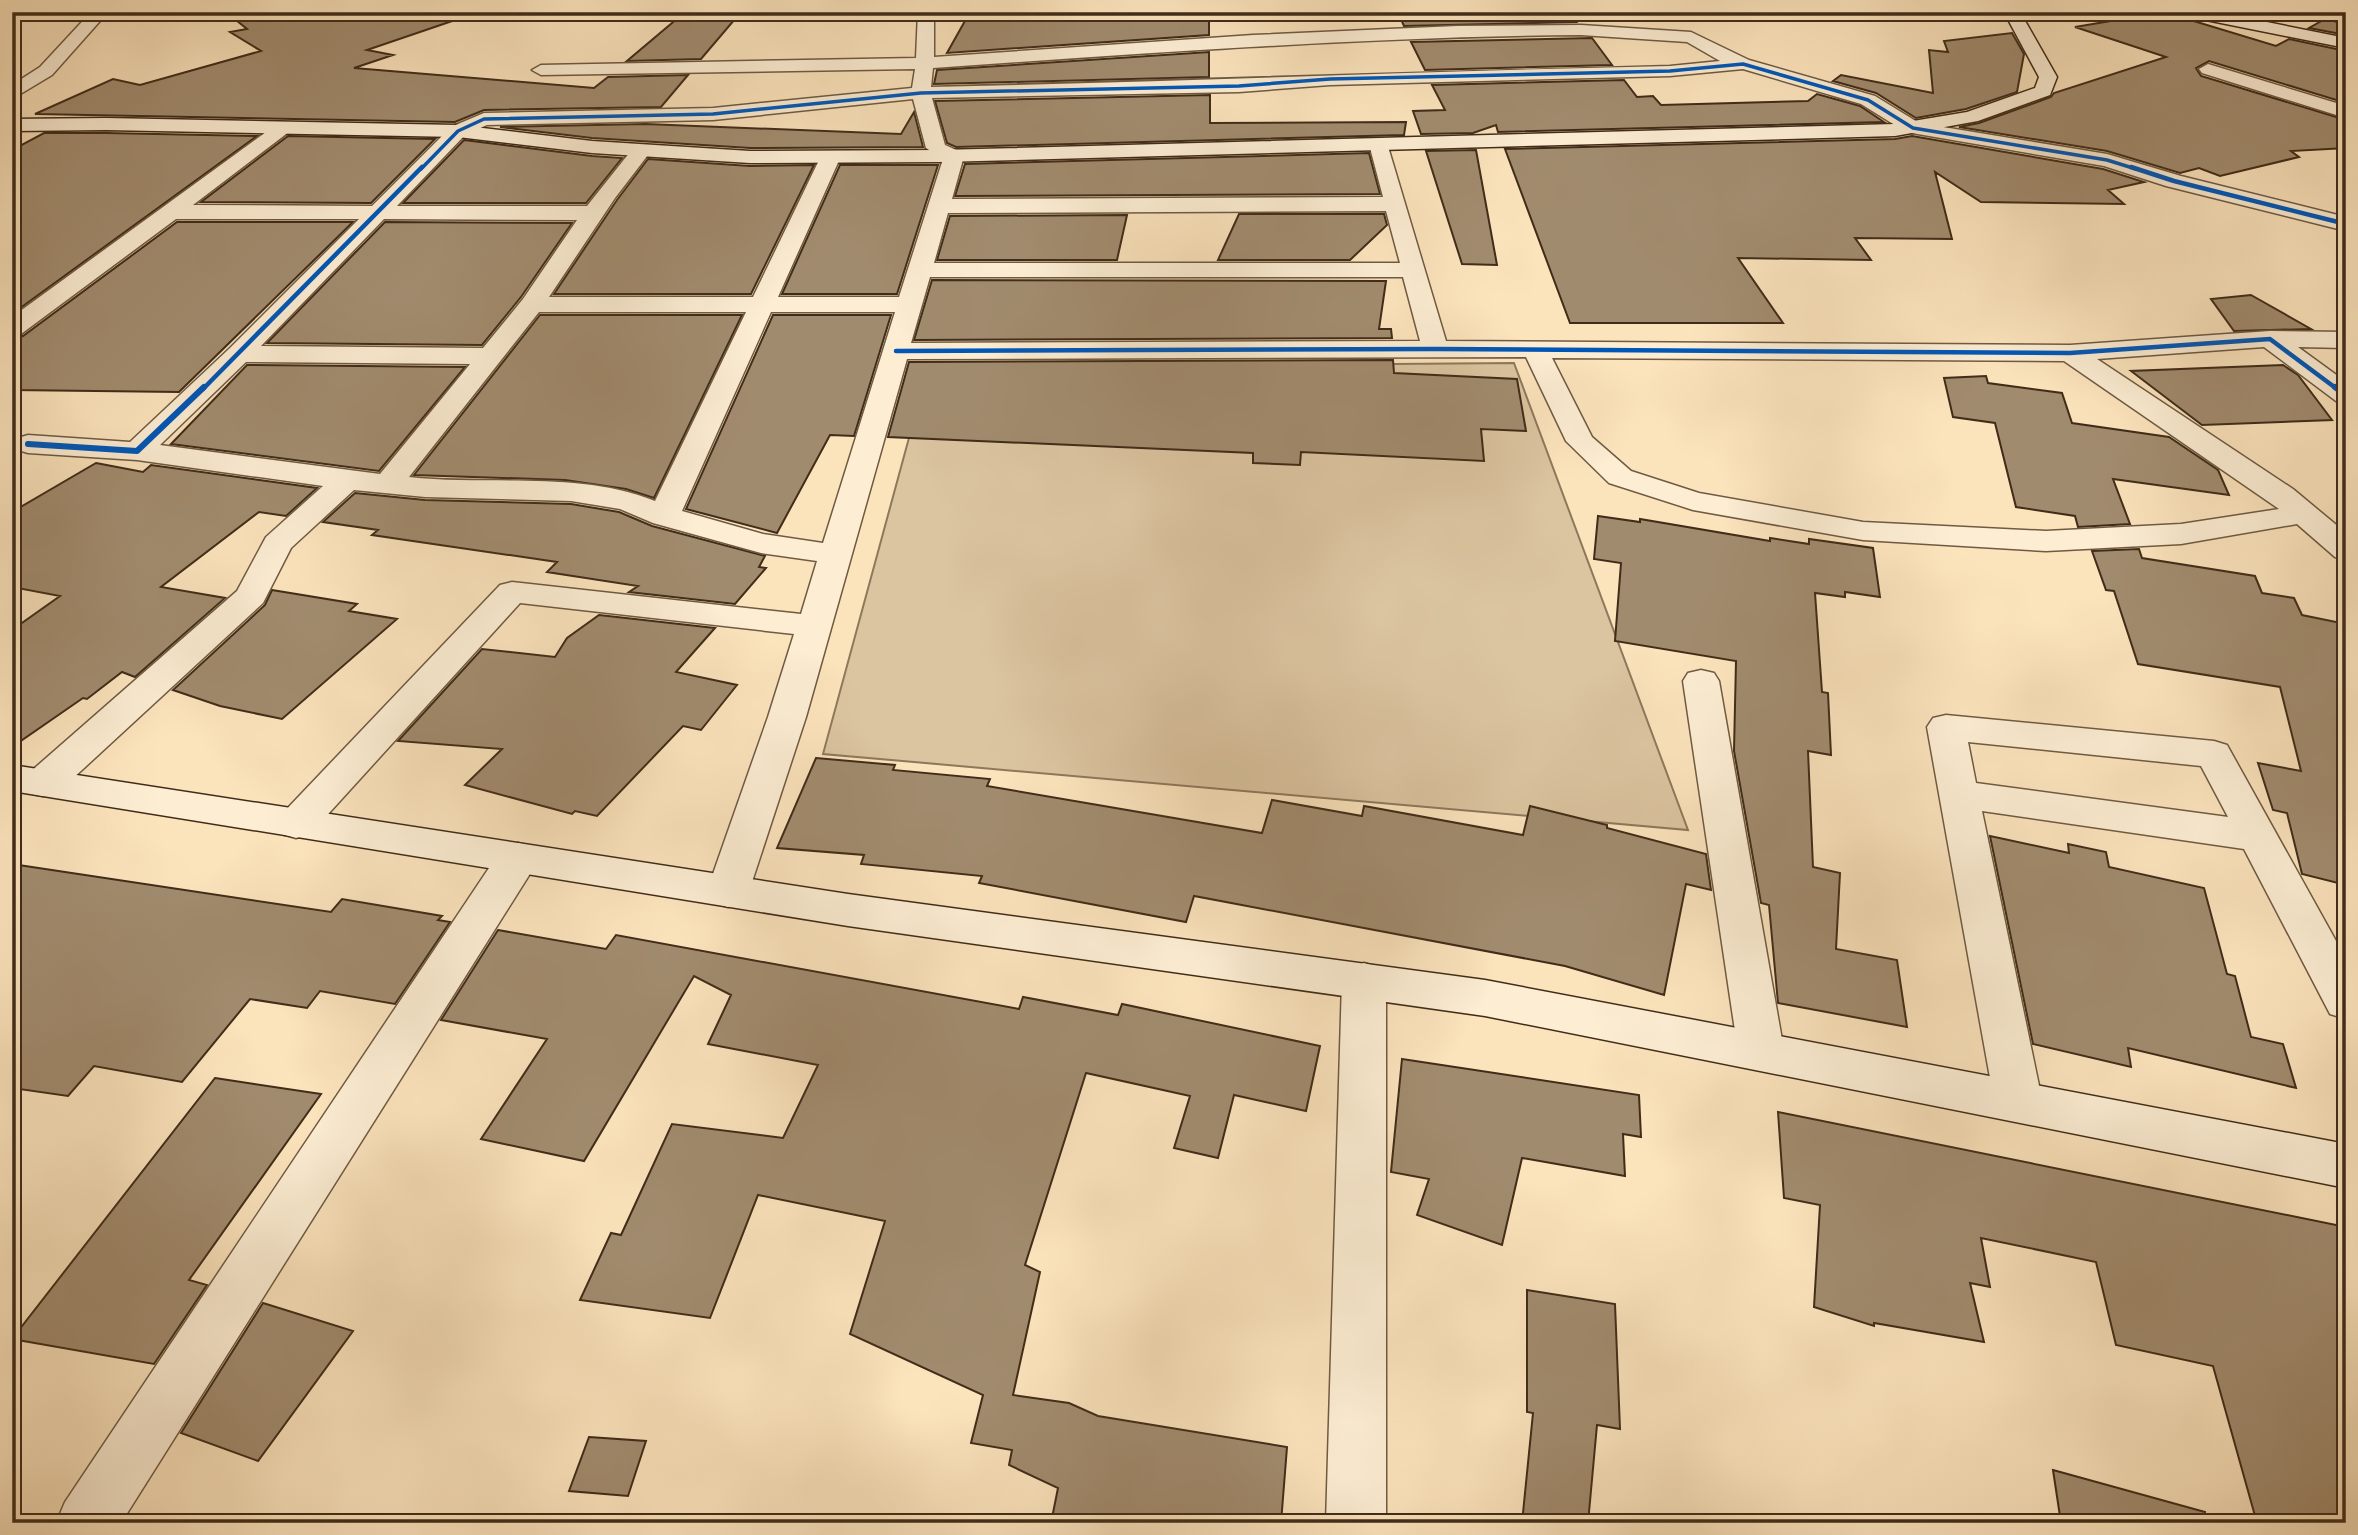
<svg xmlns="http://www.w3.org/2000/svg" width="2358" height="1535" viewBox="0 0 2358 1535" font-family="Alegreya,serif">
<rect width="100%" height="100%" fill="#fbe3bc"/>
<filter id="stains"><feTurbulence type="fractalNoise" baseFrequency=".00286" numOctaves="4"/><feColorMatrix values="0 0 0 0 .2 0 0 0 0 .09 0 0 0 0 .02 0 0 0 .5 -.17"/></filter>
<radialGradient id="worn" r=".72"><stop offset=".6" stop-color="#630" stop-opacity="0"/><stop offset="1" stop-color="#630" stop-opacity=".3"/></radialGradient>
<path fill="#dbc4a0" stroke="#8e785c" stroke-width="2" d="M1514,363L1688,830L823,754L928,368Z"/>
<path fill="#a18b6e" stroke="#402c19" stroke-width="2" d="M226,12H460L461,18L367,50L393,55L354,68L594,88L608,77L688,75L661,107L484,110L455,122L35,114L113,79L140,85L261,51L230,32L247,29Z
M685,12H741L701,59L627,61Z
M970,12H1209V35L947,53Z
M2164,12L2276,46L2289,39L2346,51V103L2209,61L2196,68L2201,76L2346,120V148L2291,151L2299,157L2220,176L2199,168L2180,173L2107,151L1959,127L1979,123L2051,97L2054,93L2166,57L2075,27Z
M1567,13L1576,22L1404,26L1399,15Z
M2325,19L2346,24V35L2309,28Z
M2012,33L2024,54L2017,92L1966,109L1916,118L1876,93L1833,81L1841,75L1933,93L1929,50L1948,52L1944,41Z
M1592,38L1612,65L1425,70L1411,42Z
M1209,52V77L934,84L937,70Z
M1624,80L1637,97L1653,96L1661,105L1808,101L1817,94L1860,106L1884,122L1498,132L1496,125L1473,133L1421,134L1413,111L1445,110L1432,85Z
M1210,95V123L1406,122L1404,135L956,147L947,143L935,101Z
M914,112L923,147L750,148L592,138L500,127L646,124L901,134Z
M44,133H106L257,136L12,314V150Z
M288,136L435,139L371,203L201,202Z
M1912,136L2103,169L2144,182L2108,190L2124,204L1981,202L1935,172L1952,239L1855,238L1871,260L1738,258L1783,323H1570L1505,149L1895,139Z
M464,140L592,156L622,158L586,203H403Z
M1476,150L1497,265L1462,264L1426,151Z
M1369,153L1380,194L955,196L965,164Z
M648,159L750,166L814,165L751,294H554L617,200Z
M840,165H938L897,294H782Z
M1239,214H1384L1387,225L1350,260H1218Z
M1127,215L1117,260H937L950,216Z
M177,222H353L179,392L12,390V339L23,336Z
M385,222L572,223L521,297L482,345L267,343Z
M932,280L1386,281L1379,329H1391L1392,338L914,340Z
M2251,295L2311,329L2234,331L2211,299Z
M540,315H742L654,498L626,489L565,480L414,475Z
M773,315H891L854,436L830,435L777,533L686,509Z
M1393,360L1394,373L1517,379L1526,431L1481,429L1484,461L1301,452L1300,465L1253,463V453L888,437L909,362Z
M247,365L465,367L379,471L171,444Z
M2283,365L2298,375L2332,420L2202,425L2131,371Z
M1986,376L1988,383L2062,393L2072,423L2169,437L2218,470L2229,495L2113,479L2130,524L2078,527L2075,516L2016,507L1995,423L1953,417L1944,378Z
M96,463L143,472L151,465L317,488L286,516L259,512L161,587L225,598L135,677L122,672L87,699L83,698L12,747V630L60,596L12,587V512Z
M355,493L425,500L571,504L619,512L652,526L765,556L759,567L766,568L735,604L629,592L638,586L547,572L557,562L372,535L378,530L323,522Z
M1598,516L1640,522V519L1770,541V538L1809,544V539L1873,548L1880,597L1845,592V597L1815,593L1822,692L1828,693L1831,755L1808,751L1813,867L1840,873L1836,949L1897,960L1907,1027L1778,1003L1769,905L1761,903L1734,751L1736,661L1615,641L1621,563L1594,559Z
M2139,549L2142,558L2255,576L2262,593L2294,598L2302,615L2346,624V885L2302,874L2287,813L2273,810L2258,763L2301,771L2280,687L2138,664L2114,591L2106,590L2092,551Z
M272,590L357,604L349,611L397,619L282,719L220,706L173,690L265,605Z
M599,615L715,628L676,672L737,685L701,730L683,726L597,816L575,811L572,814L465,785L502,749L398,741L482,649L555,657L567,638Z
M816,758L895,765L893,770L990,779L987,786L1262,833L1272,800L1362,816L1364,806L1523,835L1530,806L1607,825V828L1706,854L1711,890L1686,884L1664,995L1565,966L1194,896L1186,922L979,883L982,876L861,864L864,855L777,848Z
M1990,836L2069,853L2068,844L2106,852L2109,867L2204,888L2227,974L2235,976L2251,1037L2283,1044L2296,1088L2128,1048L2131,1067L2033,1044Z
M12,864L331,912L342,899L442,916L438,920L450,922L395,1004L320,991L307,1008L250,999L182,1082L94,1066L68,1096L12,1088Z
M498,930L606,949L616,935L1019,1009L1023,997L1118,1015L1122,1004L1320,1046L1306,1111L1234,1095L1218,1158L1174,1148L1190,1096L1086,1073L1025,1265L1040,1272L1013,1395L1069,1403L1098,1416L1287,1447L1281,1523H1051L1058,1488L1009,1465L1012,1450L971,1443L983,1395L850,1334L885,1221L758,1195L710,1318L580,1300L611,1233L621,1235L672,1124L783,1138L818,1065L708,1044L731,995L694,976L584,1161L481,1139L547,1039L441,1020Z
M1402,1059L1639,1095L1641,1137L1623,1134L1625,1176L1522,1158L1502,1245L1417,1215L1429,1179L1391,1172Z
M215,1078L321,1094L189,1280L207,1285L154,1364L12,1339Z
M1778,1112L2346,1227V1523H2257L2213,1366L2116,1345L2096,1262L1981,1238L1990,1287L1970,1283L1984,1342L1874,1323V1326L1814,1307L1820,1205L1784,1198Z
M1527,1290L1615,1304L1620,1429L1597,1425L1588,1523H1522L1533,1413L1527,1412Z
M263,1303L353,1331L258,1461L181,1433Z
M589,1437L646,1441L628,1496L569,1491Z
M2053,1470L2205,1512L2203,1523H2061Z"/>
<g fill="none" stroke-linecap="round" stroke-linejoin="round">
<defs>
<path id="street" d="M91,12H108L52,75L12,99V85L40,67Z
M918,12H934V57L1253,35L1457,26L1581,25L1691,32L1749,60L1875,96L1919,123L2107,154L2181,176L2346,217V231L2166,186L2104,166L1906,132L1861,104L1743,69L1670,76L1330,85L1239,92L932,98L945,145L961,152L964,156L952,199L1383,197L1369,144L1372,140H1386L1446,341L2070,345L2270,331L2346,332V348L2298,347L2346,382V403L2336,401L2264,347L2097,359L2293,489L2346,533V560L2335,557L2297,524L2181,544L2046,551L1863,540L1693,510L1609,483L1566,441L1526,357L907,359L806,717L749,891L743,902L728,907L713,902L707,891L768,717L794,634L520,603L310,834L296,838L282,834L276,824L282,814L500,585L512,582L801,614L817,561L761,553L653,523L620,509L571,501L425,497L354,490L291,548L263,603L57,793L43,796L29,793L24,783L29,773L237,591L266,537L323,486L137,460L28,453L18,450L13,444L18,438L28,435L130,442L230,348L359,219H176L21,334L12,337V317L277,124H291L294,128L193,205L372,206L451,127L484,113L713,108L912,88L915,69L541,75L532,70L541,65L916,58ZM1581,35L1687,42L1720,61L1670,66C1424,71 1178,82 931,87L933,68C1149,53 1365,37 1581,35ZM913,99L926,148L943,159L899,297H778L841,156L838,152H824L821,156L753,297H549L615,198L651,151L648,147H634L587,206H397L465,135L487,125L713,120ZM1386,211L1400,263H934L948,213ZM384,219L577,220L523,299L483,348L261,346ZM930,277H1403L1420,341L911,343ZM539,312H746L655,501C578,470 490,486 409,477ZM771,312H895L823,543L763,534L682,511ZM1552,358L2064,361L2279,509L2181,524L2046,531L1863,522L1699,493L1631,471L1592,437ZM246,362L470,364L380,474L160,445Z
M2208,64L2346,106V118L2202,73L2199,69Z
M1701,670L1714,673L1719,681L1784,1051L1778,1065L1761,1070L1744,1065L1738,1051L1683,681L1688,673Z
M1946,715L2214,741L2227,745L2346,959V1019L2330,1014L2244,849L1982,811L2042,1100L2035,1115L2018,1121L2001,1115L1994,1100L1927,727L1933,718ZM1968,742L2201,766L2228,817L1976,783Z
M518,843L533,847L539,858L533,869L121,1523H56L65,1502L503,847Z
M1364,963L1380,968L1386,981V1523H1326L1342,981L1348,968Z"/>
<path id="secondary" d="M2004,12H2020L2057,77L2050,95L1978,121L1895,136L940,162L750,163L592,153L458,137L106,130L12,131V119L106,118L458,125L592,141L750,151L940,150L1895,124L1967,112L2035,88L2039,77Z
M2183,12H2217L2346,38V48L2191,17Z
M2336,12H2346V18Z
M12,765L848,894L1485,980L2346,1144V1188L1485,1016L848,926L12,791Z"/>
</defs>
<use href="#street" stroke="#6f5a42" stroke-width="3"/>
<use href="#secondary" stroke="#402c19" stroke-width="3"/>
<use href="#street" fill="#fcedd3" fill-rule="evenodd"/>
<use href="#secondary" fill="#fcedd3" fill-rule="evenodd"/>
<defs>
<path id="cycleway-far2" d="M421,169L458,131L484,119L713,114L921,93L1239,86L1330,79L1670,71L1743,64L1868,100L1913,128L2107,160L2136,169"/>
<path id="cycleway-far1" d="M2131,167L2174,181L2346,224
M896,351L1435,349L2070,353L2270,339L2337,389
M203,389L422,167"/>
<path id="cycleway" d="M2335,387L2346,395
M28,444L137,451L204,387"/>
</defs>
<use href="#cycleway-far2" stroke="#fcedd3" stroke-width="5"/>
<use href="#cycleway-far1" stroke="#fcedd3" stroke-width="7"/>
<use href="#cycleway" stroke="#fcedd3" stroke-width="10"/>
<use href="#cycleway-far2" stroke="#0057b8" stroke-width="3.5"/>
<use href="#cycleway-far1" stroke="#0057b8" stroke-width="4.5"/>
<use href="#cycleway" stroke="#0057b8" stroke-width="6"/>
</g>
<rect width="2358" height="1535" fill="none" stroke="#fbe3bc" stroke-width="42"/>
<rect x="14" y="14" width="2330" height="1507" fill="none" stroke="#402c19" stroke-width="3.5"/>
<rect x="21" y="21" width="2316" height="1493" fill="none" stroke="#402c19" stroke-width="2"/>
<rect width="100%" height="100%" filter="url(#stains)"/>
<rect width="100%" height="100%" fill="url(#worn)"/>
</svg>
